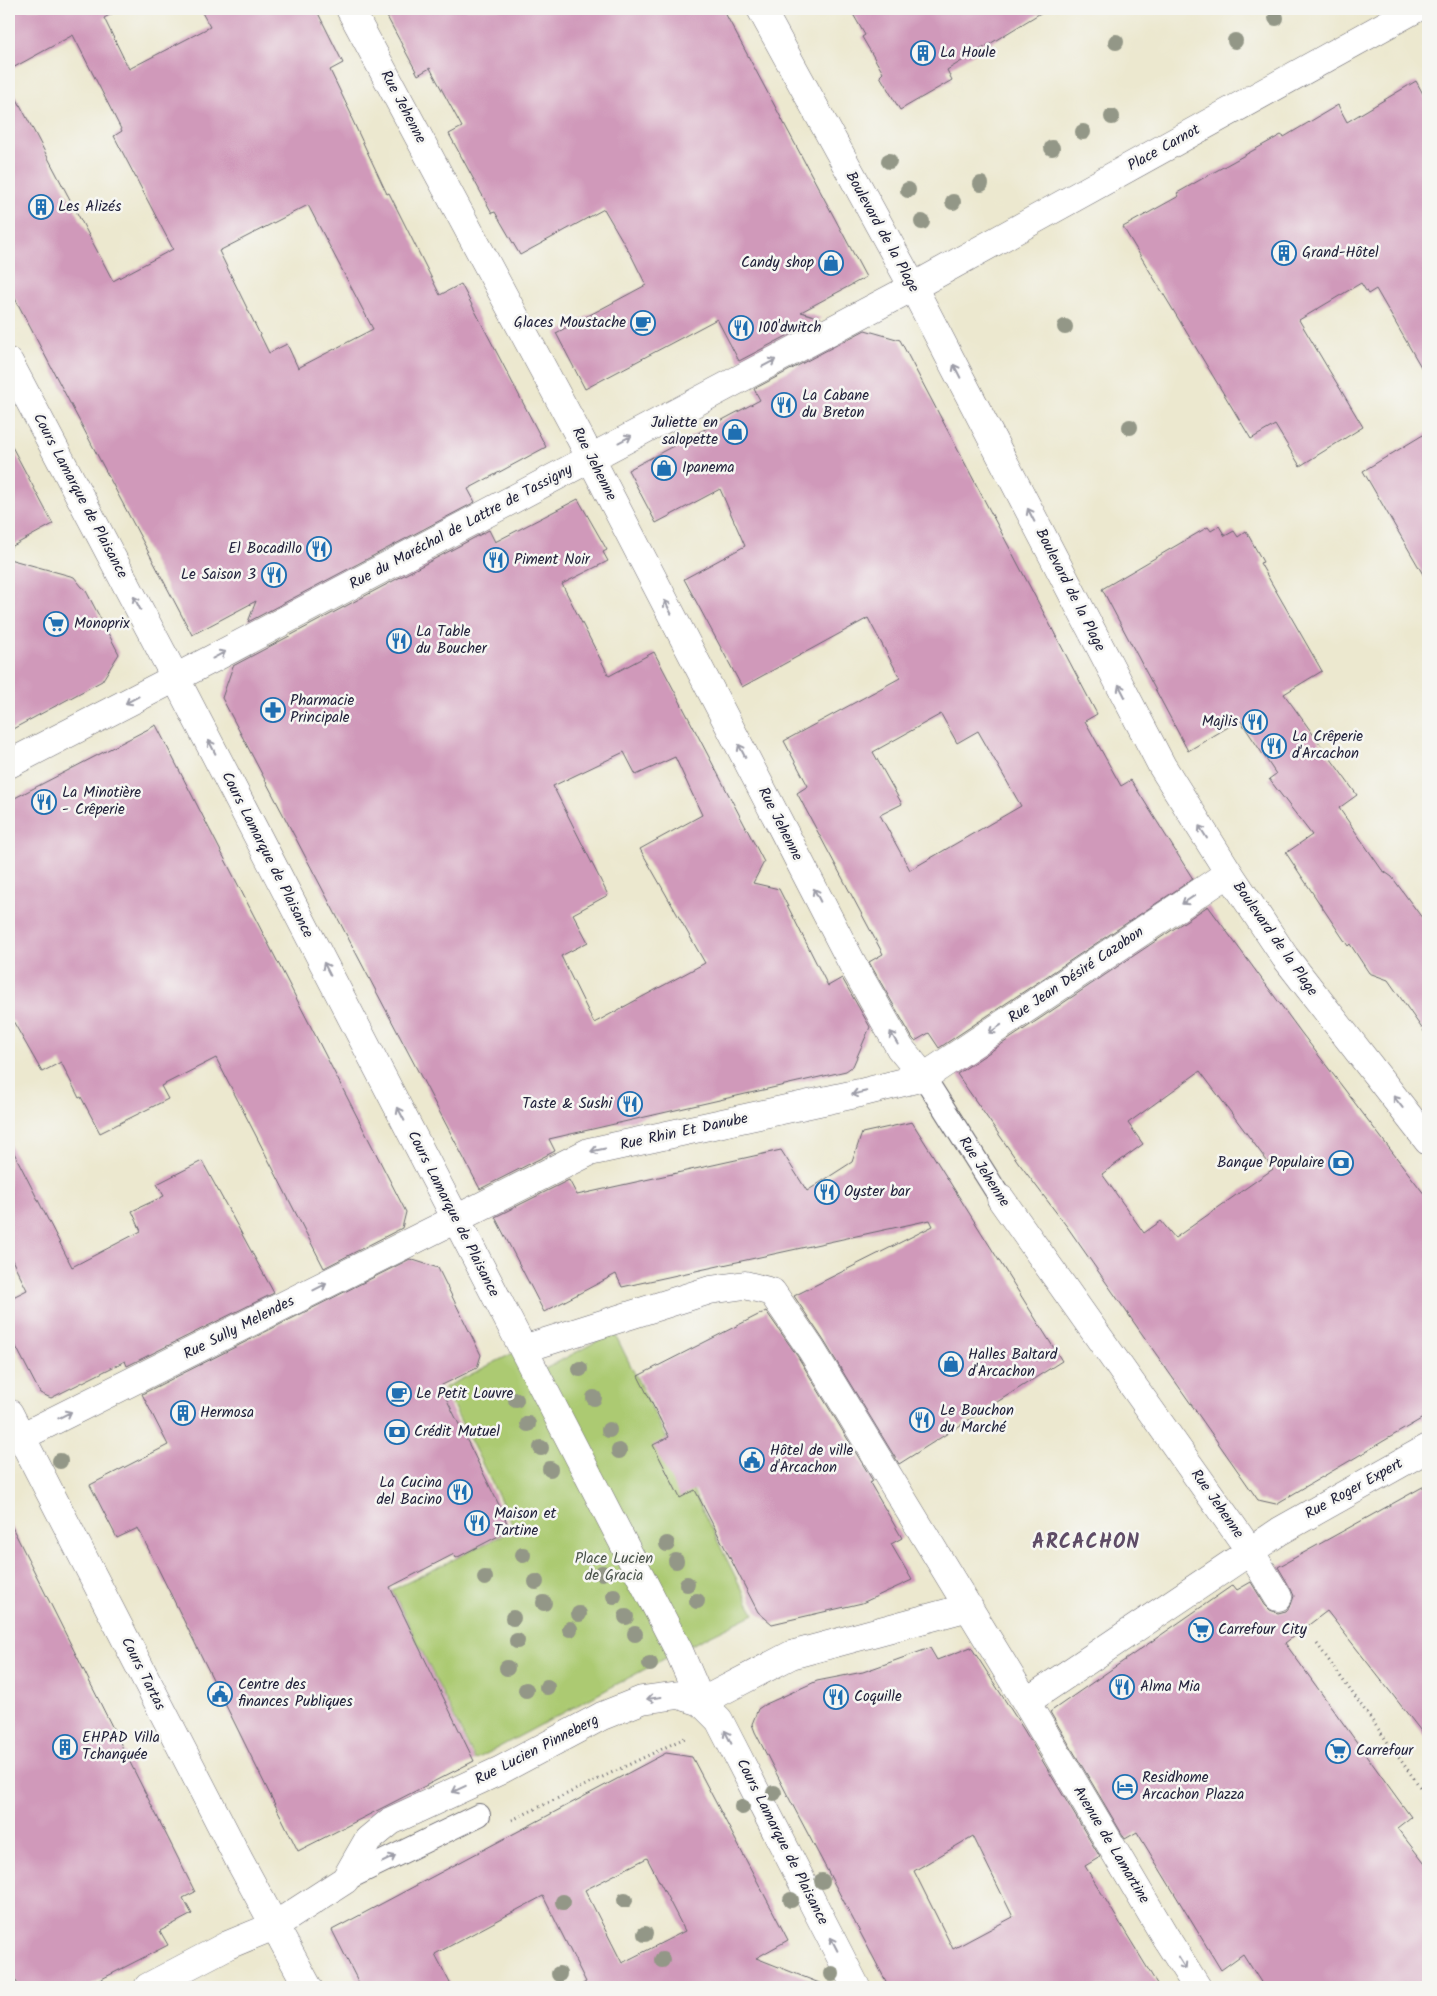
<svg xmlns="http://www.w3.org/2000/svg" width="1437" height="1996" viewBox="0 0 1437 1996" font-family="Kalam,sans-serif">
<rect width="100%" height="100%" fill="#f6f6f2"/>
<filter id="ink" filterUnits="userSpaceOnUse"><feTurbulence type="fractalNoise" baseFrequency=".02" numOctaves="2"/><feDisplacementMap in="SourceGraphic" scale="10" xChannelSelector="R" yChannelSelector="G"/><feConvolveMatrix kernelMatrix="1 2 1 2 8 2 1 2 1" color-interpolation-filters="sRGB"/></filter>
<filter id="wash" filterUnits="userSpaceOnUse"><feTurbulence type="fractalNoise" baseFrequency=".0096" numOctaves="4" result="noise"/><feDisplacementMap in="SourceGraphic" scale="20" xChannelSelector="R" yChannelSelector="G"/><feGaussianBlur stdDeviation="1.12" result="paint"/><feColorMatrix in="noise" values="0 0 0 0 0 0 0 0 0 0 0 0 0 0 0 0 0 1.4 0 .05"/><feComposite in="paint" operator="in"/></filter>
<g filter="url(#wash)">
<rect width="100%" height="100%" fill="#ece8cf"/>
<path fill="#acca72" stroke="#677656" d="M614,1332L754,1614L679,1651L475,1760L392,1590L515,1529L444,1388L515,1352L528,1378Z"/>
<g id="blocks">
<path fill="#d099ba" fill-rule="evenodd" d="M9,9H121L104,18L129,69L210,27L200,9H316L343,63L330,70L352,116L351,117L387,194L389,193L440,295L461,284L546,447L468,489L475,502L248,622L256,601L192,635L9,287V84L113,281L173,249L114,136L122,131L73,35L9,70ZM308,205L373,329L298,368L287,344L269,353L219,251Z
M383,9H723L866,277L801,312L821,318L739,361L717,319L585,389L556,333L646,285L632,257L604,209L520,255L495,212L492,213L449,134L462,127L430,68L418,75Z
M850,9H1047L947,70L952,80L900,110L880,76L883,73L862,37L865,35Z
M1416,81L1428,103V379L1376,289L1368,294L1361,283L1299,320L1363,427L1300,466L1275,425L1251,439L1123,227L1179,196L1177,193L1207,176L1281,135L1284,137L1338,105L1347,122Z
M865,330L900,340L1097,714L1085,721L1121,786L1131,780L1193,879L939,1048L929,1033L915,1041L913,1039L869,962L883,954L797,793L808,786L784,741L900,678L868,618L742,687L684,579L745,546L720,489L656,523L628,470L760,400L754,389ZM941,714L957,743L978,731L1021,806L910,870L880,815L902,804L873,752Z
M1428,432V583L1363,471Z
M9,441L53,524L9,548Z
M578,499L607,550L603,552L608,561L562,584L609,676L654,652L764,862L753,883L779,889L828,986L842,978L870,1027L853,1066L846,1071L549,1139L555,1151L480,1189L222,698L233,666L489,530L495,542ZM624,752L636,775L675,757L702,815L640,849L705,963L594,1023L561,956L588,942L573,914L608,895L553,786Z
M1219,526L1225,536L1234,531L1238,537L1246,531L1263,562L1260,563L1322,671L1284,694L1357,795L1339,808L1382,870L1392,877L1428,926V1037L1388,980L1369,973L1350,944L1348,946L1286,853L1312,835L1269,779L1276,774L1240,720L1188,751L1102,589L1208,527L1211,531Z
M9,559L74,577L82,587L85,589L119,654L102,681L9,731Z
M156,725L406,1212L402,1228L324,1268L216,1058L161,1086L168,1099L100,1133L81,1097L79,1098L61,1062L42,1072L13,1021H9V801Z
M1208,906L1300,1031L1428,1199V1415L1276,1504L1258,1500L1068,1228L1018,1162L957,1074ZM1200,1071L1273,1169L1175,1238L1161,1221L1144,1233L1102,1174L1143,1144L1128,1123Z
M912,1122L1062,1361L899,1464L824,1341L794,1296L933,1226L930,1220L622,1287L616,1274L544,1312L495,1217L569,1180L577,1195L781,1150L807,1191L852,1162L862,1133Z
M9,1143L72,1267L141,1231L132,1211L164,1196L157,1184L202,1161L274,1293L127,1366L125,1361L51,1398L40,1393L9,1333V1299L27,1290L9,1254Z
M410,1259L438,1268L481,1355L477,1368L440,1386L500,1507L510,1530L456,1558L454,1554L390,1587L474,1761L298,1851L138,1528L117,1538L90,1485L168,1445L142,1394Z
M766,1311L798,1357L873,1481L870,1483L902,1538L891,1544L912,1580L862,1603L772,1624L758,1612L695,1490L680,1498L653,1445L669,1437L638,1376Z
M1428,1484V1740L1327,1611L1285,1643L1411,1817L1397,1828L1428,1868V1987H1264L1243,1954L1221,1970L1137,1832L1125,1839L1050,1712L1233,1585L1237,1590L1251,1582L1265,1605L1270,1610L1278,1613L1286,1611L1291,1605L1294,1596L1291,1589L1278,1567Z
M9,1521L195,1892L183,1898L192,1914L160,1931L168,1945L86,1987H19L9,1967Z
M971,1647L1024,1730L1100,1857L1085,1866L1159,1987H889L790,1800L755,1732L752,1724L758,1709L764,1705L817,1681L863,1672L930,1648L937,1660ZM973,1836L1013,1917L953,1949L914,1871Z
M666,1753L692,1757L788,1940L756,1958L827,1986L826,1987H577L586,1982L543,1896L435,1954L452,1987H361L332,1930ZM647,1858L685,1931L622,1963L585,1890Z"/>
</g>
</g>
<g filter="url(#ink)">
<use href="#blocks" fill-opacity="0" stroke="#69676f" stroke-width="1"/>
<g fill="none" stroke-linecap="round" stroke-linejoin="round">
<defs>
<path id="service" d="M924,1077L1001,1199
M345,1880L479,1815"/>
<path id="pedestrian" d="M9,764L212,659L913,287
M1001,1199L1250,1551L1278,1597
M456,1219L679,1651L701,1702L791,1655L969,1607
M523,1349L710,1290L745,1285L772,1292L811,1349L1026,1702L1280,1531L1428,1448
M1026,1702L1166,1938"/>
<path id="minor" d="M350,9L578,434L852,963L900,1048L924,1077
M913,287L1415,9
M456,1219L589,1152L860,1093L924,1077L1229,873
M1166,1938L1197,1987
M148,1987L228,1945L274,1926L345,1880L368,1840L391,1821L499,1771L602,1716L642,1700L679,1695L701,1702L719,1720L856,1987"/>
<path id="tertiary" d="M9,362L175,677L456,1219L21,1437
M9,1413L239,1860L308,1987"/>
<path id="secondary" d="M761,9L913,287L1162,766L1229,873L1285,957L1428,1141"/>
</defs>
<use href="#service" stroke="#69676f" stroke-width="24"/>
<use href="#pedestrian" stroke="#69676f" stroke-width="29"/>
<use href="#minor" stroke="#69676f" stroke-width="29"/>
<use href="#tertiary" stroke="#69676f" stroke-width="29"/>
<use href="#secondary" stroke="#69676f" stroke-width="29"/>
<path stroke="#69676f" stroke-width="3" stroke-dasharray="1 4" stroke-linecap="butt" d="M1317,1644L1428,1798
M512,1820L687,1737"/>
<use href="#service" stroke="#fff" stroke-width="22"/>
<use href="#pedestrian" stroke="#fff" stroke-width="28"/>
<use href="#minor" stroke="#fff" stroke-width="28"/>
<use href="#tertiary" stroke="#fff" stroke-width="28"/>
<use href="#secondary" stroke="#fff" stroke-width="28"/>
</g>
<g fill="#939787">
<circle cx="1276" cy="18" r="8"/>
<circle cx="1235" cy="41" r="8"/>
<circle cx="1116" cy="42" r="8"/>
<circle cx="1112" cy="117" r="8"/>
<circle cx="1083" cy="132" r="8"/>
<circle cx="1052" cy="148" r="8"/>
<circle cx="889" cy="161" r="8"/>
<circle cx="981" cy="184" r="8"/>
<circle cx="908" cy="190" r="8"/>
<circle cx="953" cy="202" r="8"/>
<circle cx="922" cy="222" r="8"/>
<circle cx="1065" cy="327" r="8"/>
<circle cx="1130" cy="427" r="8"/>
<circle cx="580" cy="1369" r="8"/>
<circle cx="594" cy="1398" r="8"/>
<circle cx="516" cy="1400" r="8"/>
<circle cx="528" cy="1424" r="8"/>
<circle cx="609" cy="1430" r="8"/>
<circle cx="541" cy="1448" r="8"/>
<circle cx="619" cy="1451" r="8"/>
<circle cx="60" cy="1461" r="8"/>
<circle cx="550" cy="1469" r="8"/>
<circle cx="667" cy="1544" r="8"/>
<circle cx="523" cy="1555" r="8"/>
<circle cx="676" cy="1561" r="8"/>
<circle cx="602" cy="1573" r="8"/>
<circle cx="485" cy="1578" r="8"/>
<circle cx="536" cy="1582" r="8"/>
<circle cx="687" cy="1584" r="8"/>
<circle cx="614" cy="1596" r="8"/>
<circle cx="697" cy="1601" r="8"/>
<circle cx="544" cy="1603" r="8"/>
<circle cx="579" cy="1614" r="8"/>
<circle cx="626" cy="1617" r="8"/>
<circle cx="513" cy="1618" r="8"/>
<circle cx="570" cy="1629" r="8"/>
<circle cx="635" cy="1634" r="8"/>
<circle cx="517" cy="1641" r="8"/>
<circle cx="650" cy="1664" r="8"/>
<circle cx="507" cy="1668" r="8"/>
<circle cx="547" cy="1687" r="8"/>
<circle cx="526" cy="1690" r="8"/>
<circle cx="774" cy="1793" r="8"/>
<circle cx="742" cy="1807" r="8"/>
<circle cx="822" cy="1881" r="8"/>
<circle cx="625" cy="1900" r="8"/>
<circle cx="791" cy="1900" r="8"/>
<circle cx="563" cy="1902" r="8"/>
<circle cx="645" cy="1934" r="8"/>
<circle cx="662" cy="1960" r="8"/>
<circle cx="559" cy="1974" r="8"/>
<circle cx="832" cy="1974" r="8"/>
</g>
<defs><path id="oneway-shaft" d="M-6 0H5M1.5-3L5.5 0L1.5 3" fill="none" stroke-width="1.6" stroke-linecap="round" stroke-linejoin="round" transform="scale(1.25)"/></defs>
<g stroke="#9c9ca7">
<use href="#oneway-shaft" transform="translate(769 363) rotate(-28)"/>
<use href="#oneway-shaft" transform="translate(957 371) rotate(-117)"/>
<use href="#oneway-shaft" transform="translate(625 439) rotate(-28)"/>
<use href="#oneway-shaft" transform="translate(1031 515) rotate(-117)"/>
<use href="#oneway-shaft" transform="translate(137 603) rotate(-117)"/>
<use href="#oneway-shaft" transform="translate(668 607) rotate(-117)"/>
<use href="#oneway-shaft" transform="translate(219 655) rotate(-28)"/>
<use href="#oneway-shaft" transform="translate(1122 691) rotate(-117)"/>
<use href="#oneway-shaft" transform="translate(132 700) rotate(152)"/>
<use href="#oneway-shaft" transform="translate(212 747) rotate(-117)"/>
<use href="#oneway-shaft" transform="translate(742 751) rotate(-117)"/>
<use href="#oneway-shaft" transform="translate(1203 832) rotate(-122)"/>
<use href="#oneway-shaft" transform="translate(817 895) rotate(-117)"/>
<use href="#oneway-shaft" transform="translate(1188 900) rotate(146)"/>
<use href="#oneway-shaft" transform="translate(327 969) rotate(-117)"/>
<use href="#oneway-shaft" transform="translate(995 1029) rotate(146)"/>
<use href="#oneway-shaft" transform="translate(894 1038) rotate(-120)"/>
<use href="#oneway-shaft" transform="translate(859 1093) rotate(167)"/>
<use href="#oneway-shaft" transform="translate(1398 1102) rotate(-128)"/>
<use href="#oneway-shaft" transform="translate(401 1114) rotate(-117)"/>
<use href="#oneway-shaft" transform="translate(598 1150) rotate(168)"/>
<use href="#oneway-shaft" transform="translate(320 1287) rotate(-27)"/>
<use href="#oneway-shaft" transform="translate(65 1415) rotate(-27)"/>
<use href="#oneway-shaft" transform="translate(654 1698) rotate(172)"/>
<use href="#oneway-shaft" transform="translate(728 1737) rotate(-117)"/>
<use href="#oneway-shaft" transform="translate(459 1789) rotate(155)"/>
<use href="#oneway-shaft" transform="translate(389 1859) rotate(-26)"/>
<use href="#oneway-shaft" transform="translate(834 1944) rotate(-117)"/>
<use href="#oneway-shaft" transform="translate(1182 1963) rotate(58)"/>
</g>
</g>
<defs>
<symbol id="building-ring" viewBox="-11 -11 22 22"><circle r="9.5" fill="#f6f6f2" stroke="#1f6fb2" stroke-width="1.5"/><path d="M-4-6H4V6H1V3H-1V6H-4ZM-2.5-4.3h1.7v1.8h-1.7ZM.8-4.3h1.7v1.8H.8ZM-2.5-1h1.7V.8h-1.7ZM.8-1h1.7V.8H.8Z" fill="#1f6fb2"/></symbol>
<symbol id="shop-ring" viewBox="-11 -11 22 22"><circle r="9.5" fill="#f6f6f2" stroke="#1f6fb2" stroke-width="1.5"/><path d="M-5-2.5h2.3a2.7 3.5 0 0 1 5.4 0H5L5.5 6h-11ZM-1.5-2.5h3a1.5 2.3 0 0 0-3 0Z" fill="#1f6fb2"/></symbol>
<symbol id="cafe-ring" viewBox="-11 -11 22 22"><circle r="9.5" fill="#f6f6f2" stroke="#1f6fb2" stroke-width="1.5"/><path d="M-5.5-4.5H6V0H3Q3 3.5 0 3.5H-2.5Q-5.5 3.5-5.5 0ZM3-3.2v2h1.7v-2ZM-6 4.5H4V6H-6Z" fill="#1f6fb2"/></symbol>
<symbol id="restaurant-ring" viewBox="-11 -11 22 22"><circle r="9.5" fill="#f6f6f2" stroke="#1f6fb2" stroke-width="1.5"/><path d="M-5-6h1v4h1v-4h1v4h1v-4h1v5L-1.5 .5V6h-2V.5L-5-1ZM5-6V6H3V1.5H1.5Q1.5-4 5-6Z" fill="#1f6fb2"/></symbol>
<symbol id="supermarket-ring" viewBox="-11 -11 22 22"><circle r="9.5" fill="#f6f6f2" stroke="#1f6fb2" stroke-width="1.5"/><path d="M-6-5.5h2.5l.6 2H6L4.5 2H-2.5L-4.4-4H-6ZM-1.5 3.2a1.3 1.3 0 1 0 .1 0ZM3 3.2a1.3 1.3 0 1 0 .1 0Z" fill="#1f6fb2"/></symbol>
<symbol id="pharmacy-ring" viewBox="-11 -11 22 22"><circle r="9.5" fill="#f6f6f2" stroke="#1f6fb2" stroke-width="1.5"/><path d="M-2-6h4v4h4v4h-4v4h-4v-4h-4v-4h4Z" fill="#1f6fb2"/></symbol>
<symbol id="bank-ring" viewBox="-11 -11 22 22"><circle r="9.5" fill="#f6f6f2" stroke="#1f6fb2" stroke-width="1.5"/><path d="M-6-4H6V4H-6ZM0-2.3a2.3 2.3 0 1 0 0 4.6a2.3 2.3 0 1 0 0-4.6Z" fill="#1f6fb2"/></symbol>
<symbol id="civic-ring" viewBox="-11 -11 22 22"><circle r="9.5" fill="#f6f6f2" stroke="#1f6fb2" stroke-width="1.5"/><path d="M-.6-6.5H3V-4.5H.6V-3L4-1V1h2V6H-6V1h2V-1L-.6-3ZM-1.2 2.5V6h2.4V2.5Z" fill="#1f6fb2"/></symbol>
<symbol id="hotel-ring" viewBox="-11 -11 22 22"><circle r="9.5" fill="#f6f6f2" stroke="#1f6fb2" stroke-width="1.5"/><path d="M-6-4.5h1.5V1H6V5H4.5V3h-9V5H-6ZM-4 0a1.8 1.8 0 1 1 3.6 0ZM.5 0V-2.5h3Q6-2.5 6 0Z" fill="#1f6fb2"/></symbol>
</defs>
<g fill-rule="evenodd">
<use href="#building-ring" x="909" y="39" width="28" height="28"/>
<use href="#building-ring" x="27" y="193" width="28" height="28"/>
<use href="#building-ring" x="1270" y="239" width="28" height="28"/>
<use href="#shop-ring" x="817" y="249" width="28" height="28"/>
<use href="#cafe-ring" x="629" y="309" width="28" height="28"/>
<use href="#restaurant-ring" x="727" y="314" width="28" height="28"/>
<use href="#restaurant-ring" x="770" y="391" width="28" height="28"/>
<use href="#shop-ring" x="721" y="418" width="28" height="28"/>
<use href="#shop-ring" x="650" y="454" width="28" height="28"/>
<use href="#restaurant-ring" x="305" y="535" width="28" height="28"/>
<use href="#restaurant-ring" x="482" y="546" width="28" height="28"/>
<use href="#restaurant-ring" x="260" y="561" width="28" height="28"/>
<use href="#supermarket-ring" x="42" y="610" width="28" height="28"/>
<use href="#restaurant-ring" x="385" y="627" width="28" height="28"/>
<use href="#pharmacy-ring" x="259" y="696" width="28" height="28"/>
<use href="#restaurant-ring" x="1241" y="708" width="28" height="28"/>
<use href="#restaurant-ring" x="1260" y="732" width="28" height="28"/>
<use href="#restaurant-ring" x="30" y="788" width="28" height="28"/>
<use href="#restaurant-ring" x="616" y="1090" width="28" height="28"/>
<use href="#bank-ring" x="1327" y="1149" width="28" height="28"/>
<use href="#restaurant-ring" x="813" y="1178" width="28" height="28"/>
<use href="#shop-ring" x="937" y="1350" width="28" height="28"/>
<use href="#cafe-ring" x="385" y="1380" width="28" height="28"/>
<use href="#building-ring" x="169" y="1399" width="28" height="28"/>
<use href="#restaurant-ring" x="908" y="1406" width="28" height="28"/>
<use href="#bank-ring" x="383" y="1418" width="28" height="28"/>
<use href="#civic-ring" x="738" y="1446" width="28" height="28"/>
<use href="#restaurant-ring" x="446" y="1478" width="28" height="28"/>
<use href="#restaurant-ring" x="463" y="1509" width="28" height="28"/>
<use href="#supermarket-ring" x="1187" y="1616" width="28" height="28"/>
<use href="#restaurant-ring" x="1108" y="1673" width="28" height="28"/>
<use href="#civic-ring" x="206" y="1680" width="28" height="28"/>
<use href="#restaurant-ring" x="822" y="1683" width="28" height="28"/>
<use href="#building-ring" x="51" y="1733" width="28" height="28"/>
<use href="#supermarket-ring" x="1324" y="1737" width="28" height="28"/>
<use href="#hotel-ring" x="1111" y="1773" width="28" height="28"/>
</g>
<g text-anchor="middle" dominant-baseline="central" stroke-width="5" stroke-linejoin="round" paint-order="stroke">
<g font-size="15" fill="#22223b" stroke="#f6f6f2" text-anchor="start">
<text x="940" y="53">La Houle</text>
<text x="58" y="207">Les Alizés</text>
<text x="1302" y="253">Grand-Hôtel</text>
<text x="814" y="263" text-anchor="end">Candy shop</text>
<text x="626" y="323" text-anchor="end">Glaces Moustache</text>
<text x="758" y="328">100'dwitch</text>
<text x="802" y="396">La Cabane<tspan x="802" dy="17">du Breton</tspan></text>
<text x="718" y="423" text-anchor="end">Juliette en<tspan x="718" dy="17">salopette</tspan></text>
<text x="682" y="468">Ipanema</text>
<text x="302" y="549" text-anchor="end">El Bocadillo</text>
<text x="514" y="560">Piment Noir</text>
<text x="256" y="575" text-anchor="end">Le Saison 3</text>
<text x="74" y="624">Monoprix</text>
<text x="416" y="632">La Table<tspan x="416" dy="17">du Boucher</tspan></text>
<text x="290" y="701">Pharmacie<tspan x="290" dy="17">Principale</tspan></text>
<text x="1238" y="722" text-anchor="end">Majlis</text>
<text x="1292" y="737">La Crêperie<tspan x="1292" dy="17">d'Arcachon</tspan></text>
<text x="62" y="793">La Minotière<tspan x="62" dy="17">- Crêperie</tspan></text>
<text x="612" y="1104" text-anchor="end">Taste &amp; Sushi</text>
<text x="1324" y="1163" text-anchor="end">Banque Populaire</text>
<text x="844" y="1192">Oyster bar</text>
<text x="968" y="1355">Halles Baltard<tspan x="968" dy="17">d'Arcachon</tspan></text>
<text x="416" y="1394">Le Petit Louvre</text>
<text x="940" y="1411">Le Bouchon<tspan x="940" dy="17">du Marché</tspan></text>
<text x="200" y="1413">Hermosa</text>
<text x="414" y="1432">Crédit Mutuel</text>
<text x="770" y="1451">Hôtel de ville<tspan x="770" dy="17">d'Arcachon</tspan></text>
<text x="442" y="1483" text-anchor="end">La Cucina<tspan x="442" dy="17">del Bacino</tspan></text>
<text x="494" y="1514">Maison et<tspan x="494" dy="17">Tartine</tspan></text>
<text x="1218" y="1630">Carrefour City</text>
<text x="238" y="1685">Centre des<tspan x="238" dy="17">finances Publiques</tspan></text>
<text x="1140" y="1687">Alma Mia</text>
<text x="854" y="1697">Coquille</text>
<text x="82" y="1738">EHPAD Villa<tspan x="82" dy="17">Tchanquée</tspan></text>
<text x="1356" y="1751">Carrefour</text>
<text x="1142" y="1778">Residhome<tspan x="1142" dy="17">Arcachon Plazza</tspan></text>
</g>
<g font-size="15" fill="#22223b" stroke="#f6f6f2">
<text transform="translate(403 107) rotate(62)">Rue Jehenne</text>
<text transform="translate(1164 148) rotate(-29)">Place Carnot</text>
<text transform="translate(882 232) rotate(61)">Boulevard de la Plage</text>
<text transform="translate(594 464) rotate(63)">Rue Jehenne</text>
<text transform="translate(80 496) rotate(62)">Cours Lamarque de Plaisance</text>
<text transform="translate(461 527) rotate(-28)">Rue du Maréchal de Lattre de Tassigny</text>
<text transform="translate(1070 590) rotate(63)">Boulevard de la Plage</text>
<text transform="translate(780 824) rotate(63)">Rue Jehenne</text>
<text transform="translate(267 855) rotate(63)">Cours Lamarque de Plaisance</text>
<text transform="translate(1275 939) rotate(55)">Boulevard de la Plage</text>
<text transform="translate(1076 975) rotate(-34)">Rue Jean Désiré Cazobon</text>
<text transform="translate(684 1132) rotate(-12)">Rue Rhin Et Danube</text>
<text transform="translate(984 1172) rotate(57)">Rue Jehenne</text>
<text transform="translate(453 1214) rotate(63)">Cours Lamarque de Plaisance</text>
<text transform="translate(239 1328) rotate(-27)">Rue Sully Melendes</text>
<text transform="translate(1354 1489) rotate(-29)">Rue Roger Expert</text>
<text transform="translate(1217 1504) rotate(55)">Rue Jehenne</text>
<text transform="translate(143 1674) rotate(63)">Cours Tartas</text>
<text transform="translate(537 1750) rotate(-27)">Rue Lucien Pinneberg</text>
<text transform="translate(782 1842) rotate(63)">Cours Lamarque de Plaisance</text>
<text transform="translate(1111 1845) rotate(59)">Avenue de Lamartine</text>
</g>
<g font-size="15" fill="#4b544c" stroke="#f6f6f2">
<text x="614" y="1559">Place Lucien<tspan x="614" dy="17">de Gracia</tspan></text>
</g>
<g font-size="20" font-weight="bold" letter-spacing="1" fill="#5f4c67" stroke="#f6f6f2">
<text x="1086" y="1543">ARCACHON</text>
</g>
</g>
<rect width="1437" height="1996" fill="none" stroke="#f6f6f2" stroke-width="30"/>
</svg>
